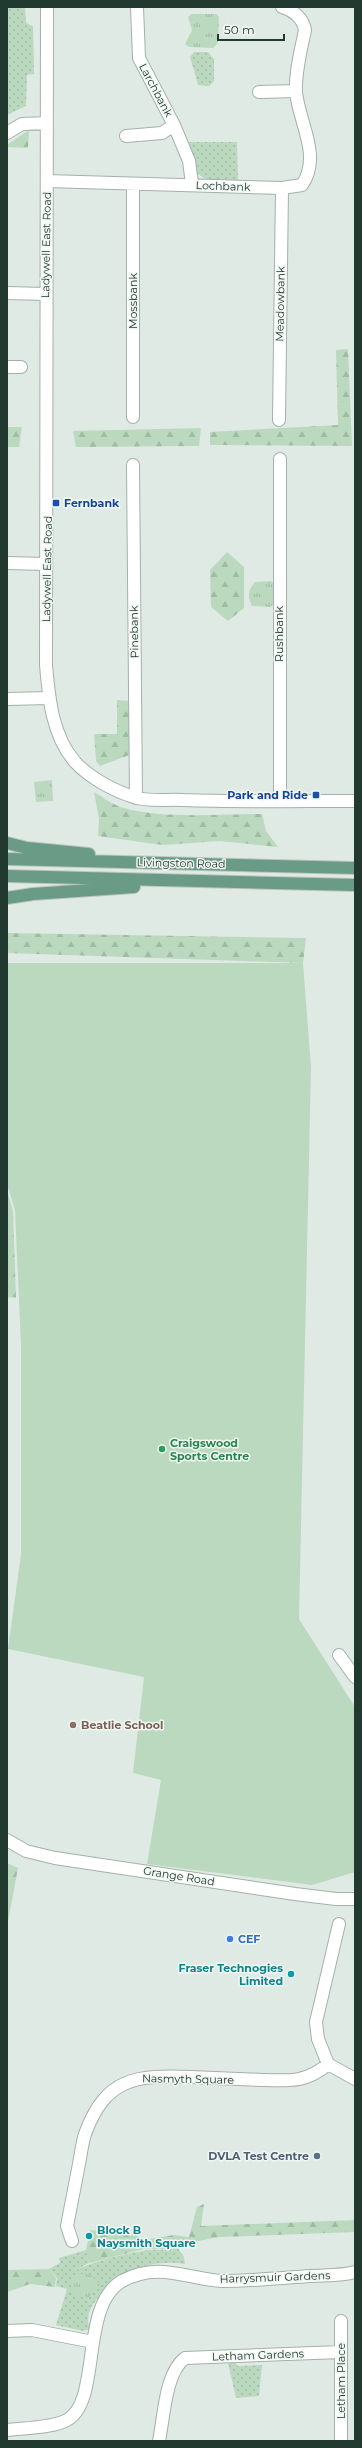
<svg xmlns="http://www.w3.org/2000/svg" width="362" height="2448" viewBox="0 0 362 2448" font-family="Montserrat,sans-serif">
<defs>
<pattern id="grass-dots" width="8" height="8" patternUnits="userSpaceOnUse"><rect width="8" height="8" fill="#bbd9be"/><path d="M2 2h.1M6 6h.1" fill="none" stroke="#a0bba4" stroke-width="1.8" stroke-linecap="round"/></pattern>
<pattern id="forest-firs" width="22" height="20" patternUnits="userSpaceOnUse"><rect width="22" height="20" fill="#bbd9be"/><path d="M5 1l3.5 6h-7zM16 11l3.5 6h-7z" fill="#a0bba4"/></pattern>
<pattern id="park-tufts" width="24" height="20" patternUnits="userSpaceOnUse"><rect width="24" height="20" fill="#bbd9be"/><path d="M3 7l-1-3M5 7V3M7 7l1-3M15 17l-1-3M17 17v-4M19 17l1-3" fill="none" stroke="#a0bba4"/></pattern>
</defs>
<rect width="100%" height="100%" fill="#e0eae4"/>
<path fill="url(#grass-dots)" d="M7,7H25L26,23L33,26L34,74L27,75L26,106L7,115Z
M194,52H208L214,59V81L209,86L198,85L190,57Z
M189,142H237L238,180L205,179L197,173L195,159Z
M177,2247L184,2257L185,2264C162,2260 134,2266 114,2280C109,2284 105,2291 100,2296C91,2305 85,2316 90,2329L83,2331L56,2325L67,2289L56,2286L57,2278L49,2269L60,2263L59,2258L86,2250L89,2263L73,2271C95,2261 119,2255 143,2251C155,2248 166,2252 177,2247Z
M234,2362L238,2366L262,2365L259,2396L236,2398L228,2363Z"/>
<path fill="url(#forest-firs)" d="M29,130L28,148L7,147V145Z
M348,349L352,446L210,445V432L338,425L336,350Z
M7,427H22L19,447H7Z
M201,428L199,446L76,447L73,431Z
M227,552L244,567V608L228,621L211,607L210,570Z
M117,700L131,701L132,754L100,766L96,761L94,734H117Z
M94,792C104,798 113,805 124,808C160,819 223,814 262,814L266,831L278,847L220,841L162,845L98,836L99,819Z
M7,933L306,938L303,963L7,953Z
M7,1190L13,1211L16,1298L7,1297Z
M7,1863L18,1868L7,1927Z
M204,2204L201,2226L355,2220V2232L220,2237L182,2244L169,2249H144L89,2263L86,2250L90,2230L136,2235L144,2240L174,2235L189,2237L197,2207Z
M49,2269L56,2278L55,2287L30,2284L7,2292V2270Z"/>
<path fill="url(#park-tufts)" d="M191,14H216L219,17L218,43L213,48L189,47L185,44L192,30L188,17Z
M271,581L276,585V602L270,607L252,606C247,596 248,590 255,582Z
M52,780L53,801L36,802L34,782Z
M79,2274H90L100,2284L88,2298L73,2296V2281Z"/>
<path fill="#bbd9be" d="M7,963H303L311,1067L299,1619L355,1707V1872L312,1885L147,1864L161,1780L133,1773L144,1677L8,1649L21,1554V1345L15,1210L7,1184Z"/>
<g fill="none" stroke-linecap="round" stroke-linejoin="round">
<defs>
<path id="minor" d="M47,7L46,665C49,699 52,735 75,762C90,778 114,791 134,797C148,802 168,799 183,800C240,802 298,801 355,801
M137,7L139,58L174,125L189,161L192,184
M259,92L296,91
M7,133L22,124L47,123
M126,136L162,133L174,125
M47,181L282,188L302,185C322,156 299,123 296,92C295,72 301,50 305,30C303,18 293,10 282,7
M7,293L46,294
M7,367H21
M133,417V184
M279,420L282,188
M133,465L136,798
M7,563L46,564
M7,699L49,698
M280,800V459
M339,1655L355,1677
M7,1840L26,1851L55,1858L295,1894L336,1899H355
M339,1924L316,2022L318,2039L328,2064L355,2079
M72,2241L67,2226C71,2206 75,2185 79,2164C81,2154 82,2143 85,2134C106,2077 136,2075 191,2077C215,2078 239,2079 263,2080C290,2081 308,2082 328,2064
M7,2331L32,2330L93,2342
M7,2430C23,2428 53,2428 67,2420C102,2401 79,2306 122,2281C159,2261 186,2279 222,2281C251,2281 281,2278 310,2276C325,2275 341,2276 355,2272
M159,2441C164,2417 165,2373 185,2358L341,2352
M341,2441V2321"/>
<path id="major" d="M7,843L27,848L89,854
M7,859L355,868
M7,876L355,885
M7,898L33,894L134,887"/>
</defs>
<use href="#minor" stroke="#a3b1aa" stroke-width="14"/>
<use href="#major" stroke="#bdc4c1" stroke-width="14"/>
<use href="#minor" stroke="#fff" stroke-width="12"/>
<use href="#major" stroke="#699b86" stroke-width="12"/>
</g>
<g fill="#1a4fb4" stroke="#f0f7f3" stroke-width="1.5">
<rect x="52" y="499" width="8" height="8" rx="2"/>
<rect x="312" y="791" width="8" height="8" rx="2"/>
</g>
<circle fill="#2e9e5b" stroke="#f0f7f3" stroke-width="1.5" cx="162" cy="1449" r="4"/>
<circle fill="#8d6e63" stroke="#f0f7f3" stroke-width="1.5" cx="73" cy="1725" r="4"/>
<circle fill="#3f7fe0" stroke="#f0f7f3" stroke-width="1.5" cx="230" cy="1939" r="4"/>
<g fill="#0f9aa8" stroke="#f0f7f3" stroke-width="1.5">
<circle cx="291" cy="1974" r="4"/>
<circle cx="89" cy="2236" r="4"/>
</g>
<circle fill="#5c6f8a" stroke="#f0f7f3" stroke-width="1.5" cx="317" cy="2156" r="4"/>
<g text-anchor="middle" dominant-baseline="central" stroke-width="3" stroke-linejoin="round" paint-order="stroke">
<g font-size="11" fill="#22392f" stroke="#f0f7f3">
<text transform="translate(156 90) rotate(62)">Larchbank</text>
<text transform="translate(223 186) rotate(2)">Lochbank</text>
<text transform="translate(46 245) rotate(-89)">Ladywell East Road</text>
<text transform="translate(133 301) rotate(-90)">Mossbank</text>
<text transform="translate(280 304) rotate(-89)">Meadowbank</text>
<text transform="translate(47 569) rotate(-89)">Ladywell East Road</text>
<text transform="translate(134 632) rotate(-91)">Pinebank</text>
<text transform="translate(279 634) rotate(-90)">Rushbank</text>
<text transform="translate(181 863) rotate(1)">Livingston Road</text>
<text transform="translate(179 1876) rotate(9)">Grange Road</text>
<text transform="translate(188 2079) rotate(1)">Nasmyth Square</text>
<text transform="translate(275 2277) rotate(-2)">Harrysmuir Gardens</text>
<text transform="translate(258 2355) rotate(-2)">Letham Gardens</text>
<text transform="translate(341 2381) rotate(-90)">Letham Place</text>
</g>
<g font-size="11" font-weight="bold" fill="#164399" stroke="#f0f7f3" text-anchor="start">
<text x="64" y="503">Fernbank</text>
<text x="308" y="795" text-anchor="end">Park and Ride</text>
</g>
<g font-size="11" font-weight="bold" fill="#27864d" stroke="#f0f7f3" text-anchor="start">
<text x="170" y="1443">Craigswood<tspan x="170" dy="13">Sports Centre</tspan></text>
</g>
<g font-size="11" font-weight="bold" fill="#785e54" stroke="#f0f7f3" text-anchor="start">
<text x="81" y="1725">Beatlie School</text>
</g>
<g font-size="11" font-weight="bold" fill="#366cbe" stroke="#f0f7f3" text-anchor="start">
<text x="238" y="1939">CEF</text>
</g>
<g font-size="11" font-weight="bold" fill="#0d838f" stroke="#f0f7f3" text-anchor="end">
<text x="283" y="1968">Fraser Technogies<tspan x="283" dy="13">Limited</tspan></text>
<text x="97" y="2230" text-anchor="start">Block B<tspan x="97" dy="13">Naysmith Square</tspan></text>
</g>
<g font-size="11" font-weight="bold" fill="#4e5e75" stroke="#f0f7f3" text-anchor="end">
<text x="309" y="2156">DVLA Test Centre</text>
</g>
</g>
<rect width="362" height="2448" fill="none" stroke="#22392f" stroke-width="16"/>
<path d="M218 34v6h66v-6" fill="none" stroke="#22392f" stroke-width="2"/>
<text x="224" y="34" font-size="12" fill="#22392f" stroke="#f0f7f3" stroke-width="3" paint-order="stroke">50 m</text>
</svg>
